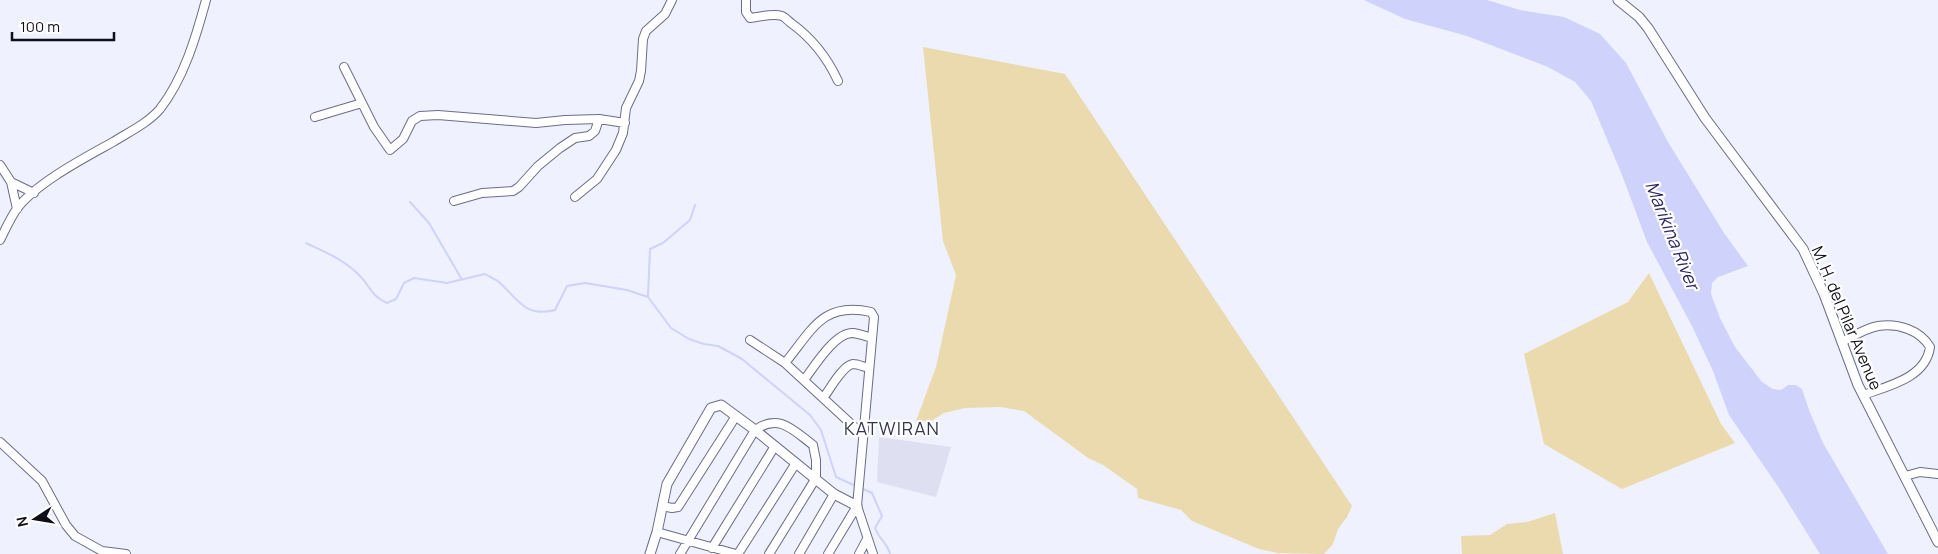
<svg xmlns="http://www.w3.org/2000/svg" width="1938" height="554" viewBox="0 0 1938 554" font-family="Manrope,sans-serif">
<rect width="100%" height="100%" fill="#f0f1ff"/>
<path fill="#dedff0" d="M879,437L951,447L936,497L877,482Z"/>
<path fill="#eadaad" d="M923,47L1065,74L1352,506L1347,517L1338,529L1333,544L1324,554L1278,553L1259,549L1192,521L1181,510L1138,498L1137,489L1103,465L1088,458L1024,411L1000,407L965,408L944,413L931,421H916L936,367L956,275L943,241Z
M1649,273L1721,424L1735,443L1622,489L1544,444L1524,354L1628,302Z
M1555,513L1563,554H1462L1461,536L1490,535L1507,524L1527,522Z"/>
<path fill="#cfd2fa" d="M1364,0H1487L1520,10L1564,17L1600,34L1626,63L1668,142L1724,233L1748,266L1718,277L1712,283L1711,294L1720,318L1735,347L1762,382L1773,389L1781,390L1788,385H1796L1802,389L1809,410L1823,443L1888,554H1820L1779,488L1729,415L1713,371L1692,326L1647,242L1622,175L1591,101L1575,82L1548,67L1467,36L1405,19Z"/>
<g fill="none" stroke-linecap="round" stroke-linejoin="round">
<path stroke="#cfd2fa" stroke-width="2" d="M410,202L429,223L461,278
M306,243C325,252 345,260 360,276C371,287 370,295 387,303L396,299L404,283L414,278L447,283L485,274C490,277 495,279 499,282C518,299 525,318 555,310L567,286L585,283L627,290L648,297L671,328L689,339L704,344L718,346L742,359L810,415L821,430L836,477L856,486
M648,296L650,249L663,243L690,220L695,205
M861,488L872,493L882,516L875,528C879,539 888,544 890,554"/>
<defs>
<path id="minor" d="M746,0V12L750,18C760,17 772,13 782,16C785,17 788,21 791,23C813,39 827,57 838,81
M344,67L374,127L390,150L403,139L412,121L420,116L438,115L536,123L565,120L599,119L625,123
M315,117L362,103
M0,165L11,182L17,209
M11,182L34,193
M575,197L597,179L616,150L623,133L626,108L639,81L641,71L643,39L646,31L665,14L672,0
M454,201L482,193L513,191L519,187L538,166L560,148L575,138L589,136L595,131L599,119
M0,240C5,230 10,219 16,210C34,184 86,157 113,142C129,132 148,123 160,109C184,78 196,37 206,0
M750,340L785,363L862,434
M1842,342C1853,336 1866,328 1878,326C1898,323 1920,330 1930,347C1926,378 1888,386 1863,395
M785,363C812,330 823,301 871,312L874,317L857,506L873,554
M804,380C814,367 835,332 853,333C859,334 866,336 872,338
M824,397C830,389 843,365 853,364C858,364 864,367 869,368
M0,442L42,481L66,525L75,536L102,551L126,554
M1905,476L1920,472L1938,474
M662,506L672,508L678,507L736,416
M657,532L736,554
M712,548L775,446
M680,554L755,430C779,413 793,430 813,445L816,460V478L769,554
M738,554L796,463
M799,554L834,494
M828,554L857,506
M859,554L867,539"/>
<path id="tertiary" d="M1618,0L1639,17L1648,28L1705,118L1803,249L1824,294L1858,385L1938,542
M650,554L657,532L667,484L711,408L721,405L755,430L834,494L857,506"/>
</defs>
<use href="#minor" stroke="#6a6d89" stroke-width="10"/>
<use href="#tertiary" stroke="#6a6d89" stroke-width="11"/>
<use href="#minor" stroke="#fff" stroke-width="8"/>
<use href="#tertiary" stroke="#fff" stroke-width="9"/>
</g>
<g text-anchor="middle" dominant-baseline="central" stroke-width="4.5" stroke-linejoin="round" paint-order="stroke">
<g font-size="16" fill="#0d0e19" stroke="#fff">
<text transform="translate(1847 318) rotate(67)">M. H. del Pilar Avenue</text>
</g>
<g font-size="18" font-style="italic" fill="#2c2963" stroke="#fff">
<text transform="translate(1673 235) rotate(68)">Marikina River</text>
</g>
<g font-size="18" letter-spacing="1" fill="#353750" stroke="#fff">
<text x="892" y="428">KATWIRAN</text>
</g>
</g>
<g transform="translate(35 519) rotate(258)" stroke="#ffffff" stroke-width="4" paint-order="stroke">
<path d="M0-4L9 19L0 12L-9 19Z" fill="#0d0e19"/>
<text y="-8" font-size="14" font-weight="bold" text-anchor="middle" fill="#0d0e19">N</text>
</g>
<path d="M12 32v8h102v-8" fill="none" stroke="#0d0e19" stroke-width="2.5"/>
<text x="20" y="32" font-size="15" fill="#0d0e19" stroke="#ffffff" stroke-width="4" paint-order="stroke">100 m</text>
</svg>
